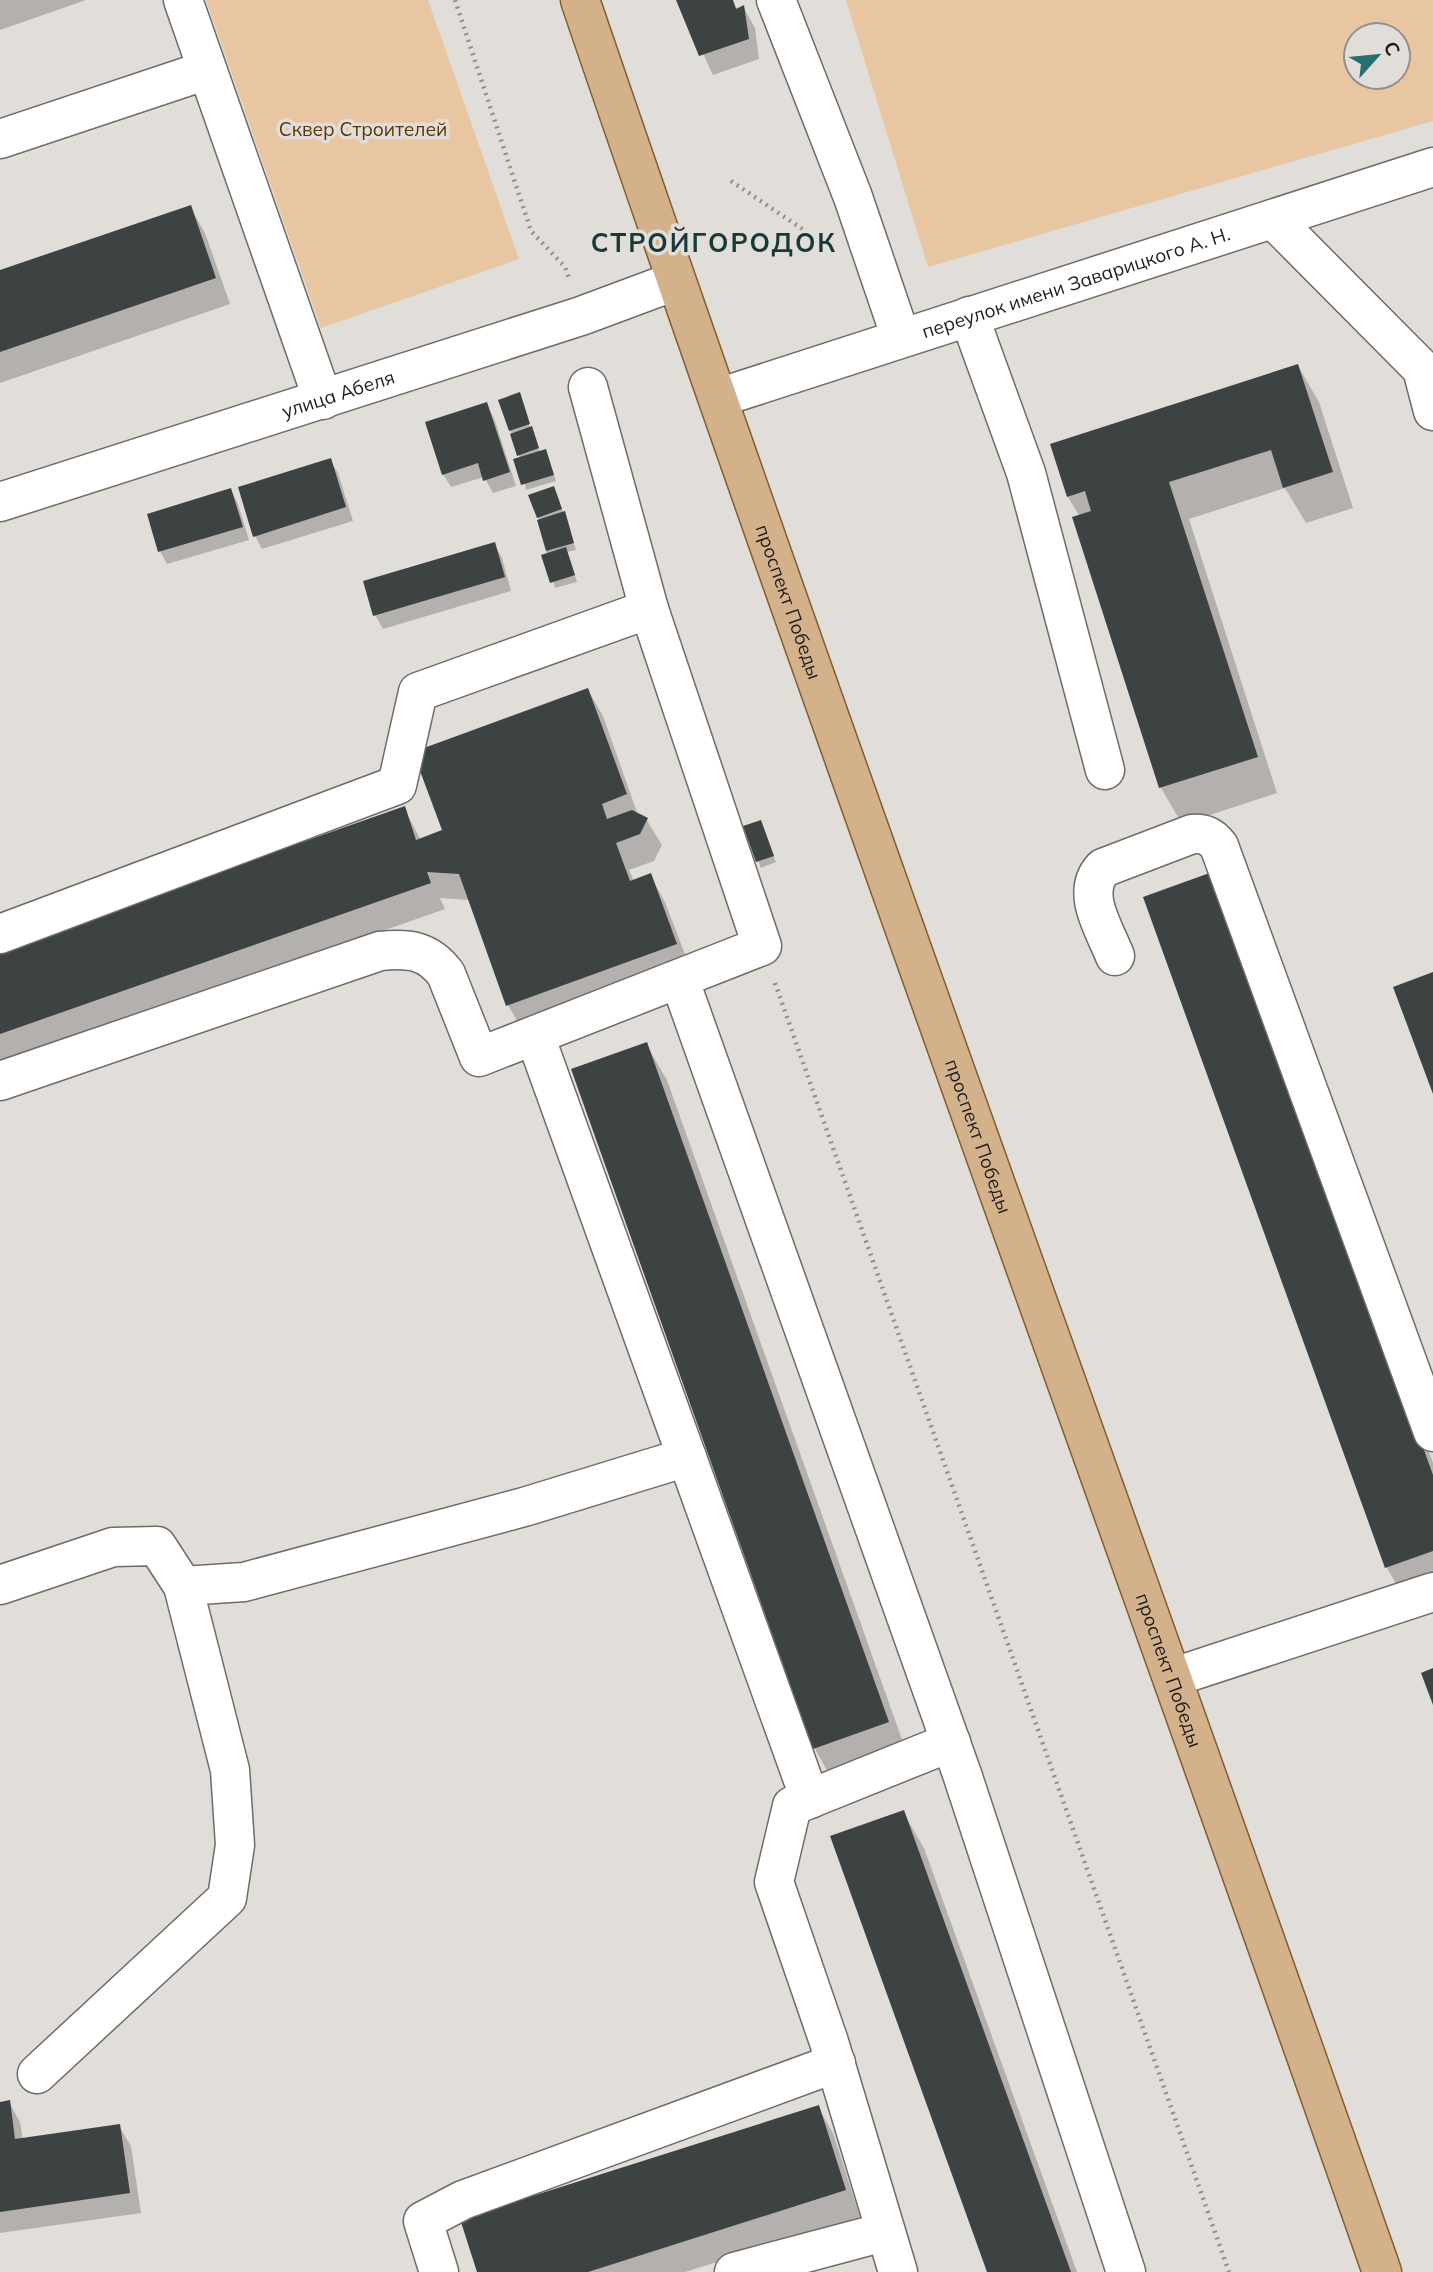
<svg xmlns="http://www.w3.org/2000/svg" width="1433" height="2272" viewBox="0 0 1433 2272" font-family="Mulish,sans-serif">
<rect width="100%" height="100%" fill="#e1ddd9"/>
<path fill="#e8c6a1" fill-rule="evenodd" d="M206,0H428L519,259L321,328Z
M846,0H1433V121L928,267ZM1398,35V77H1356V35Z"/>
<path fill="#0003" d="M0,0H86L0,30Z
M678,0H732L738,10L744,8L755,28L759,59L713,75Z
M190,207L205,233L230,304L0,383V272Z
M1298,366L1319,402L1353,508L1306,523L1285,488L1189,519L1277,793L1182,824L1161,788L1074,518L1080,517L1068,497L1052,445Z
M520,398L532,433L540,452L548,457L556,481L526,490L520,458L500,401Z
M486,404L494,418L516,486L493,493L484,477L451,487L443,474Z
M330,460L338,473L353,521L262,549L255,536Z
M231,490L238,504L249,540L167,564L160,551Z
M557,494L576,550L567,552L577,582L555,588L538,517Z
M494,544L502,558L511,591L383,629L375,615L365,583Z
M588,690L603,716L638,815L646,819L662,845L654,861L629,870L634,881L650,875L665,902L691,970L523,1031L508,1005L470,900L440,898L445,909L0,1065V950L404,809L421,840L445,831Z
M745,827L763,828L776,862L761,868Z
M1145,898L1230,899L1433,1463V1583L1402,1594L1387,1568Z
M646,1044L667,1080L909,1759L835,1785L815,1749L573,1070Z
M903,1812L924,1848L1077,2272H989Z
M9,2102L20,2122L23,2140L119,2126L131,2146L141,2213L0,2233V2103Z
M818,2107L833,2133L860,2217L685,2272H479Z"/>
<path fill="#3d4242" d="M676,0H733L736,9L744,5L749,39L699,56Z
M191,205L216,278L0,352V270Z
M1298,364L1333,472L1283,488L1271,450L1169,482L1258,757L1159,788L1072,517L1091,511L1085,491L1067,497L1050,444Z
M520,392L530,424L509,431L498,400Z
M487,402L510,472L483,481L478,463L442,475L425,422Z
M532,426L539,448L517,456L510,434Z
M546,449L554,475L521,485L513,459Z
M331,458L346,507L253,537L238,487Z
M554,486L562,509L537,518L528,495Z
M231,488L243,527L158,552L147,514Z
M565,511L574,543L546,551L537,520Z
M495,542L505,577L373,616L363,581Z
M566,547L575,575L550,583L541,555Z
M588,688L627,794L602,804L607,819L632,810L648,818L640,834L616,843L630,881L651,873L677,944L506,1006L459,874L427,872L431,883L0,1034V948L405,806L416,840L442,830L413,752Z
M761,820L774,856L756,862L743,826Z
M1215,871L1433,1475V1551L1385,1568L1143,897Z
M1433,972V1094L1393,987Z
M647,1042L889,1722L813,1749L571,1069Z
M1433,1668V1705L1421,1673Z
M904,1810L1071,2272H987L830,1836Z
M10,2100L15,2139L120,2124L130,2193L0,2212V2102Z
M819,2105L846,2190L588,2272H477L460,2219Z"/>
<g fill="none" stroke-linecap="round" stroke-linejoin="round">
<defs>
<g id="minor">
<path d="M183,0L323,400"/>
<path d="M776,0L853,197L901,338"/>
<path d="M0,139L207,70"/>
<path d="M1273,219L1422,369L1433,411"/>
<path d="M969,316L1026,473L1105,770"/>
<path id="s1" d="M718,398L1433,167"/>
<path id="s2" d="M0,502L581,316L675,281"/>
<path d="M0,934L397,785L418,692L649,609"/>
<path d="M1115,956C1104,928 1080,893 1103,868L1192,834C1204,833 1211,836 1219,846L1433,1432"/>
<path d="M680,981L962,1774L1126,2272"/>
<path d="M535,1036L810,1799"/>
<path d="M0,1081L380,951C409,948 428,950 446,974L479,1057L762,946L649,609L588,387"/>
<path d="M0,1585L113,1547L157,1546L183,1586L244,1582L524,1507L687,1457"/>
<path d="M1174,1677L1433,1592"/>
<path d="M37,2074L227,1898L235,1845L230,1770L183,1586"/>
<path d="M439,2272L423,2221L463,2200L836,2063"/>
<path d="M734,2272L884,2232"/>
<path d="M898,2272L829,2042L774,1882L792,1806L951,1742"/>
</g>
<g id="major">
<path id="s3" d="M580,0C839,760 1117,1514 1382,2272"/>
</g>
</defs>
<use href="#minor" stroke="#6f6c68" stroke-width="41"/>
<use href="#major" stroke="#805d31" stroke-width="41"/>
<path stroke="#928f8c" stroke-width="4.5" stroke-dasharray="2 5" stroke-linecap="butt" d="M455,0L531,231L565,267L569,278
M731,181L826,245
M775,983L1229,2272"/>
<use href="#minor" stroke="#fff" stroke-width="38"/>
<use href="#major" stroke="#d3b28b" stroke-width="38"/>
</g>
<g text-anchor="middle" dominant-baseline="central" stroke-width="7" stroke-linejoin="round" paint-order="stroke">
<g font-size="19" fill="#5a3704" stroke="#e1ddd9">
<text x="363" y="129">Сквер Строителей</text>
</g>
<g font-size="19" fill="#1f1d1c" stroke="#e1ddd9">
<text stroke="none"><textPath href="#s1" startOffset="376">переулок имени Заварицкого А. Н.</textPath></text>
<text stroke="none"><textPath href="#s2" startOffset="355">улица Абеля</textPath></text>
<text stroke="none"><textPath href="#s3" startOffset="637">проспект Победы</textPath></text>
<text stroke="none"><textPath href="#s3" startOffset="1204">проспект Победы</textPath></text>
<text stroke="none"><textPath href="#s3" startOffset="1771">проспект Победы</textPath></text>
</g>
<g font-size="26" font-weight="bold" letter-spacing="2" fill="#173a39" stroke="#e1ddd9">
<text x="714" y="242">СТРОЙГОРОДОК</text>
</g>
</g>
<g transform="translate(1377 56) rotate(63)"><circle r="33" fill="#e1ddd9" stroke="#93908d" stroke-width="2"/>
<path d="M0-5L12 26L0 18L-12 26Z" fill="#26716f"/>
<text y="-10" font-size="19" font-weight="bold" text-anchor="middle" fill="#1f1d1c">С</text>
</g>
</svg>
